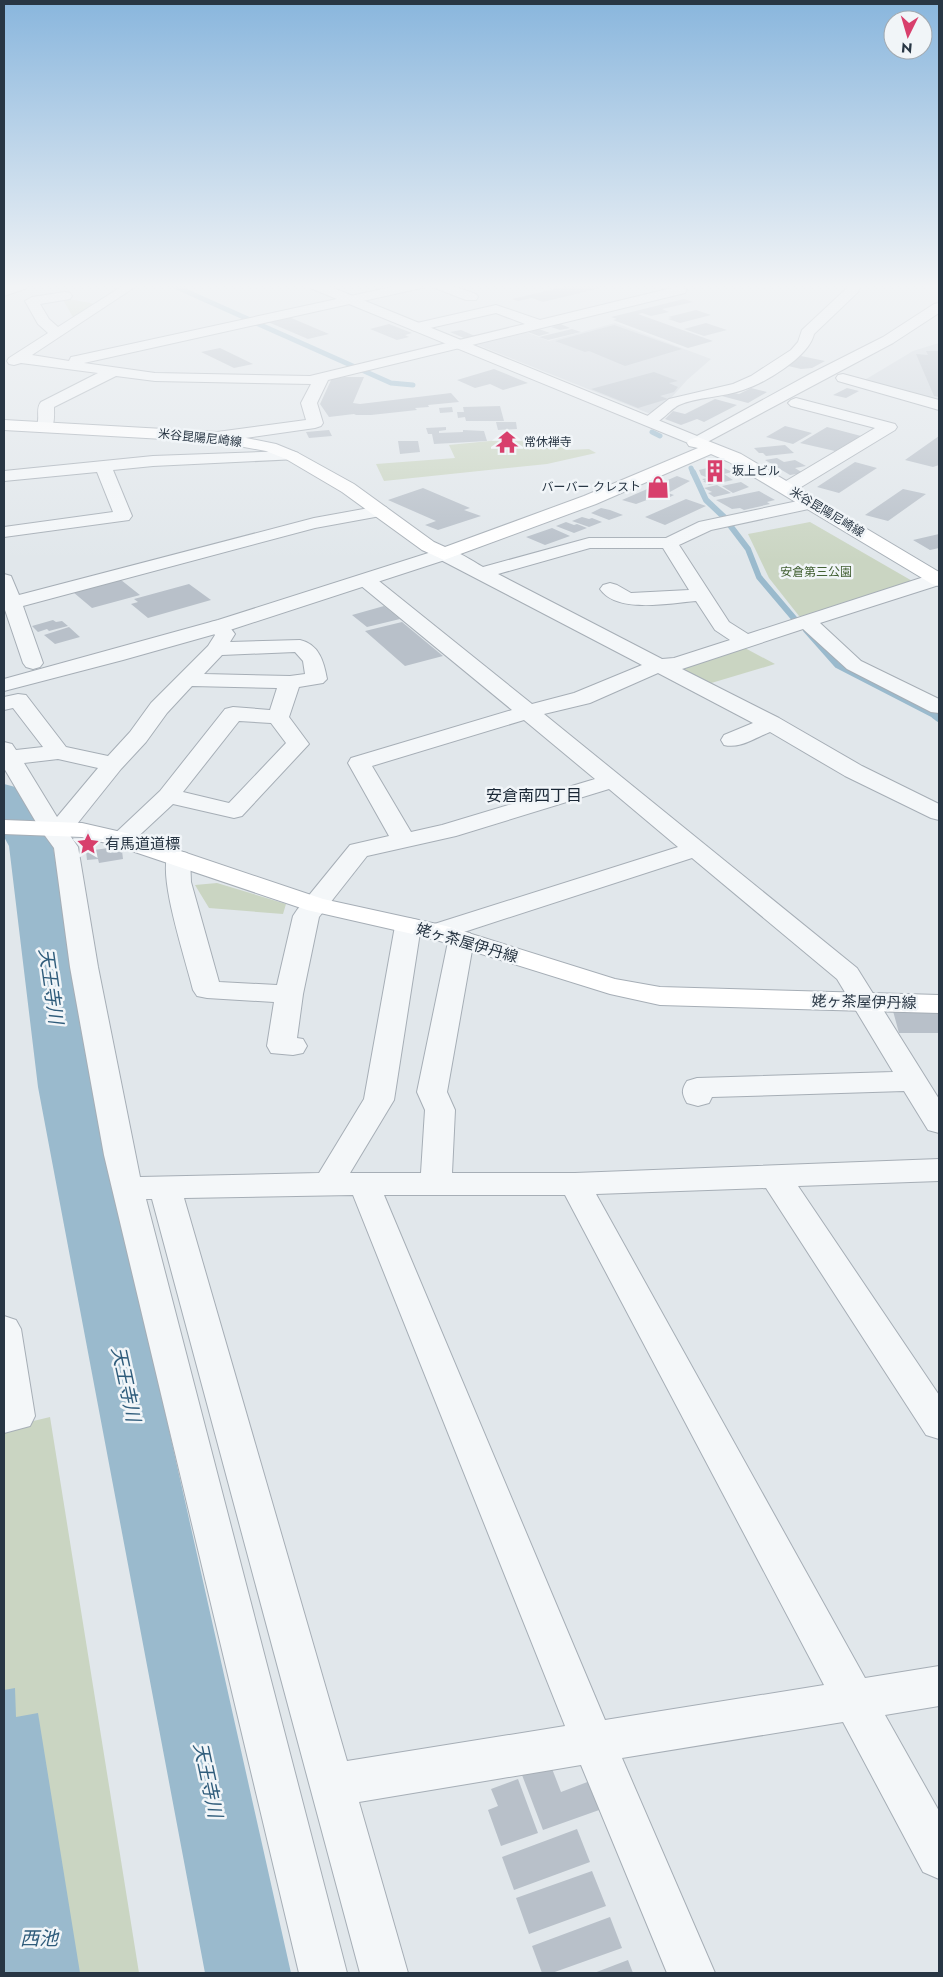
<svg xmlns="http://www.w3.org/2000/svg" width="943" height="1977" viewBox="0 0 943 1977" font-family="Jost,'Noto Sans JP',sans-serif">
<rect width="100%" height="100%" fill="#e1e7eb"/>
<path fill="#cfd6dd" d="M615,323L711,359L687,380L671,398L653,412L648,413L473,343L521,330L549,341Z
M939,343V403L863,381L913,351Z"/>
<path fill="#cad5c2" d="M62,298L91,303L95,305L74,319Z
M500,440L547,441L567,450L589,449L596,453L547,464L384,481L376,464L455,458L449,445Z
M810,522L914,582L805,618L799,616L769,578L748,534Z
M743,647L775,664L708,684L680,671L682,667Z
M217,883L286,904L283,914L209,908L195,885Z
M50,1417L139,1973H4V1428Z"/>
<path fill="#9abacd" d="M15,1688L16,1717L38,1713L80,1973H4V1690Z"/>
<g fill="none" stroke-linecap="round" stroke-linejoin="round">
<path stroke="#9abacd" stroke-width="5" d="M172,285L248,319
M254,322L391,383L413,385
M652,432L660,436
M691,468L693,473"/>
<path stroke="#9abacd" stroke-width="6" d="M693,472L706,500L724,517
M729,524L748,549L759,577L798,623
M806,630L837,665L936,716"/>
<path stroke="#9abacd" stroke-width="8" d="M935,715L939,718"/>
<path fill="#9abacd" fill-rule="evenodd" d="M4,285H19L15,290L4,293Z
M4,784L19,788L53,846L92,1087L291,1973H205L38,1087L9,846L4,837Z"/>
</g>
<path fill="#b8c0c9" d="M571,285H613L543,302L532,298L518,301L512,299Z
M684,299L693,302L662,309L669,312L651,316L642,313L638,314L713,341L688,348L613,320L617,319L611,317Z
M696,310L711,315L680,323L668,319L672,318L668,317Z
M289,317L329,334L308,339L268,322Z
M556,322L570,328L560,330L551,327L555,326L549,324Z
M706,323L727,330L704,336L684,329Z
M389,324L412,333L405,335L409,337L397,340L370,329Z
M614,325L682,349L625,366L589,351L585,352L555,341Z
M536,328L550,333L539,336L528,332L533,331L529,330Z
M572,329L581,332L548,340L539,337Z
M461,330L475,336L464,338L450,332Z
M220,348L253,364L234,368L201,352Z
M926,351H939V397L934,396L916,354L928,355Z
M801,356L825,361L812,368L801,369L784,365Z
M494,369L528,383L503,390L490,384L475,388L457,380Z
M654,372L678,381L669,383L678,387L674,392L660,396L668,399L638,408L591,389Z
M345,377H364L353,403L360,404L451,393L459,402L428,405L429,407L415,408L417,410L371,415H356L354,414L329,417L320,404L332,378Z
M751,388L767,392L748,403L718,395L725,391L739,394Z
M847,388L859,391L846,398L833,395Z
M715,399L737,405L704,422L697,419L681,425L665,419L673,411L685,414Z
M500,406L504,421H466L465,417L458,418L457,412H464L463,407Z
M452,407L453,412L440,413L439,408Z
M496,422H516L517,429L498,430Z
M785,426L812,433L793,444L766,437Z
M446,427V430L439,431V433L463,432V430L484,431L487,441L434,444L432,434H428L426,428Z
M827,427L861,436L835,451L800,443Z
M329,430L332,436L309,438L306,432Z
M939,436V465L933,467L905,460Z
M398,441H418L420,452L400,454Z
M785,445L794,453L766,456L763,453H759L754,448Z
M777,458L784,462L795,460L806,466L795,468L803,473L790,475L765,460Z
M855,462L877,468L839,493L817,487Z
M715,466L722,467L732,472L724,474L733,480L709,485L703,481H705L702,479L708,478L701,475L699,470Z
M677,476L690,481L668,493L674,495L670,497L663,494L636,504L622,500Z
M741,482L749,487L733,493L722,486Z
M717,485L731,493L714,497L708,493L712,492L704,488Z
M423,488L470,508L464,510L481,516L438,530L425,525L436,521L388,500Z
M903,489L926,494L888,521L865,515Z
M759,491L775,500L767,502L770,504L744,510L740,508L732,509L716,500Z
M686,499L706,506L665,525L645,517Z
M601,508L610,510L623,515L609,520L591,513Z
M582,517L589,519L592,518L602,522L589,527L572,521Z
M566,522L574,525L577,524L587,528L574,533L556,526Z
M552,528L570,536L545,545L526,537Z
M939,534V548L930,550L913,540Z
M121,580L140,595L92,608L73,592Z
M189,584L211,600L148,618L131,604L138,602L134,599Z
M384,606L400,619L367,627L352,615Z
M53,620L56,622L62,621L68,626L49,631L47,629L38,632L32,626Z
M402,622L443,656L405,666L365,631Z
M69,627L80,637L55,644L44,635Z
M109,848L110,853L122,851L123,859L99,863L98,859L87,860L86,851Z
M893,1011H939V1033H899Z
M551,1766L561,1792L590,1781L602,1809L543,1830L522,1775Z
M518,1779L538,1833L501,1846L488,1810L498,1806L491,1789Z
M577,1829L590,1862L514,1890L502,1857Z
M592,1871L606,1906L529,1934L516,1898Z
M610,1917L622,1948L552,1973H542L532,1946Z
M628,1960L633,1973H594Z"/>
<g fill="none" stroke-linecap="round" stroke-linejoin="round">
<defs>
<path id="minor" d="M11,285H28L27,288L4,296V288Z
M124,285H138L32,355L69,361L71,357L76,356L401,285H423L422,288L417,289L84,363L155,373L310,376L525,324L496,313L417,331L412,330L410,327L412,324L417,323L496,305L540,320L680,286L687,290L685,293L328,380L317,403L323,423L321,426L315,428L217,442L211,440L209,437L211,434L217,432L306,420L301,403L311,384L155,381L116,376L54,407C54,416 55,423 50,430H38L36,427C41,419 35,409 41,402L98,373L21,363L14,365L9,364L7,361L9,358L48,333L38,324L25,301L32,297L65,292L70,293L72,296L70,299L40,304L49,319L58,327Z
M434,285H451L476,294L478,297L476,300H466L435,288Z
M848,285H860L858,292L814,334C809,357 765,383 743,390C724,397 697,397 679,405C667,411 659,428 643,424L641,421L669,399L733,384L751,376L791,350L798,342L802,330L847,288Z
M843,374L939,400V410L838,381L836,378L838,375Z
M796,398L895,424L897,427L895,430L793,492L787,493L781,492L778,488L781,484L875,428L791,406L788,403L791,400Z
M292,451L298,453L300,456L298,459L153,466L113,470L132,516L129,520L4,537V527L113,512L97,472L4,481V471L153,456Z
M812,498L818,499L821,503L818,507L711,530L679,545L729,622L748,634L930,575L939,574V585L820,623L861,661L939,699V713L931,712L847,669L803,629L682,669L779,718L862,766L939,804V820L931,818L845,776L770,732C755,738 740,749 724,745L721,740L724,735L753,723L658,673L590,703L544,714L857,968L939,1099V1133L928,1130L904,1091L712,1097L709,1103L698,1106L687,1103C682,1094 681,1090 687,1081L697,1078L893,1072L837,979L692,858L464,932L470,933L474,939L447,1092L455,1110L452,1173H575L939,1159V1181L798,1186L939,1395V1439L926,1435L766,1188L596,1194L865,1678L939,1666V1706L885,1715L939,1811V1879L923,1872L843,1722L622,1758L715,1973H667L581,1765L359,1802L408,1973H360L152,1199H146L347,1973H299L104,1155L70,967L54,848L40,829L4,768V742L12,744L16,750L43,747L13,708L4,710V697L18,694L26,695L66,747L108,756L130,732L151,703L208,646L215,635L208,626L211,622C223,619 228,624 235,634L230,642L300,640C319,644 324,662 327,679L323,683L299,687L289,717L309,744L242,816L234,818L173,804L130,844L121,846L112,844L109,839L160,791L225,709L233,707L270,710L277,688L192,686L167,713L146,742L121,769L69,834L78,847L98,967L140,1177L319,1173L364,1099L395,926L399,920L408,918L417,920L421,926L394,1100L350,1173H421L425,1110L417,1092L449,937L437,940L428,938L424,932L428,926L678,847L609,789L456,836L367,856L319,917L303,994L297,1038L303,1039L307,1046L303,1053L293,1055L271,1053L267,1046L274,1002L207,998L197,996L193,990C187,964 156,872 169,853L178,851L187,853L190,858L191,882L219,982L277,985L293,916L297,910L350,845L389,836L348,763L351,758L512,710L360,585L357,581L360,577L367,575L374,577L532,704L574,693L642,665L437,558L435,554L437,550C453,546 470,560 483,567L589,538H666L699,522ZM590,548H663L689,590L631,593L617,585L610,583L603,585L600,589C617,614 670,603 696,601L715,630L730,640L674,658L662,659L498,574ZM295,652L303,661L305,674L290,676L204,674L222,655ZM524,720L595,779L442,825L411,832L372,766ZM239,721L271,723L286,743L229,803L183,792ZM58,759L98,768L57,817L24,763ZM353,1195L565,1726L347,1761L184,1198ZM384,1195H565L824,1685L605,1720Z
M380,506L386,507L389,511L386,515L315,528L23,606L43,663L40,667L33,669L26,667L23,663L4,607V574L11,576L19,595L314,518Z
M4,1316L16,1320L21,1329L35,1416L30,1426L4,1433Z"/>
<path id="tertiary" d="M309,285H326L697,436L810,374L883,337L934,304L939,303V313L893,343L698,447L310,288Z
M444,548L451,550L453,554L451,558L233,629L123,660L4,691V679L218,620Z"/>
<path id="secondary" d="M4,420L217,432L276,444L298,453L354,484L434,542L445,547L584,496L698,448L689,446L687,443L689,440L698,437L741,454L939,572V586L932,584L729,462L711,454L596,504L444,560L422,550L342,492L286,459L266,451L217,442L4,430Z
M4,820L82,823L130,834L323,899L446,926L615,979L660,987L939,995V1013L660,1005L610,994L430,938L307,910L114,845L82,837L4,834Z"/>
</defs>
<use href="#minor" stroke="#a6aeb6" stroke-width="2"/>
<use href="#tertiary" stroke="#a6aeb6" stroke-width="2"/>
<use href="#secondary" stroke="#a6aeb6" stroke-width="2"/>
<use href="#minor" fill="#f4f7f9" fill-rule="evenodd"/>
<use href="#tertiary" fill="#f4f7f9" fill-rule="evenodd"/>
<use href="#secondary" fill="#fff" fill-rule="evenodd"/>
</g>
<linearGradient id="sky" x2="0" y2="1"><stop stop-color="#89b6dd"/><stop offset="0.51" stop-color="#f2f4f6"/><stop offset="1" stop-color="#f2f4f6" stop-opacity="0"/></linearGradient>
<rect width="943" height="561" fill="url(#sky)"/>
<defs>
<symbol id="temple-bare" viewBox="-9 -9 18 18"><path d="M0-6L5-2H3V0L6.5 2.5H4V6H1.5V3h-3V6H-4V2.5H-6.5L-3 0V-2H-5Z" fill="#d83f6c" stroke="#f1f5f8" stroke-width="2.5" paint-order="stroke"/></symbol>
<symbol id="building-bare" viewBox="-9 -9 18 18"><path d="M-4-6H4V6H1V3H-1V6H-4ZM-2.5-4.3h1.7v1.8h-1.7ZM.8-4.3h1.7v1.8H.8ZM-2.5-1h1.7V.8h-1.7ZM.8-1h1.7V.8H.8Z" fill="#d83f6c" stroke="#f1f5f8" stroke-width="2.5" paint-order="stroke"/></symbol>
<symbol id="shop-bare" viewBox="-9 -9 18 18"><path d="M-5-2.5h2.3a2.7 3.5 0 0 1 5.4 0H5L5.5 6h-11ZM-1.5-2.5h3a1.5 2.3 0 0 0-3 0Z" fill="#d83f6c" stroke="#f1f5f8" stroke-width="2.5" paint-order="stroke"/></symbol>
<symbol id="sight-bare" viewBox="-9 -9 18 18"><path d="M0-6L1.8-2.2L6-1.7L2.9 1.2L3.7 5.4L0 3.3L-3.7 5.4L-2.9 1.2L-6-1.7L-1.8-2.2Z" fill="#d83f6c" stroke="#f1f5f8" stroke-width="2.5" paint-order="stroke"/></symbol>
</defs>
<g fill-rule="evenodd">
<use href="#temple-bare" x="491" y="426" width="32" height="32"/>
<use href="#building-bare" x="699" y="455" width="32" height="32"/>
<use href="#shop-bare" x="642" y="471" width="32" height="32"/>
<use href="#sight-bare" x="72" y="828" width="32" height="32"/>
</g>
<g text-anchor="middle" dominant-baseline="central" stroke-width="5" stroke-linejoin="round" paint-order="stroke">
<g font-size="12" fill="#283644" stroke="#f1f5f8">
<text transform="translate(200 438) rotate(6)">米谷昆陽尼崎線</text>
<text transform="translate(827 512) rotate(31)">米谷昆陽尼崎線</text>
</g>
<g font-size="12" fill="#283644" stroke="#f1f5f8" text-anchor="start">
<text x="524" y="442">常休禅寺</text>
<text x="732" y="471">坂上ビル</text>
<text x="641" y="487" text-anchor="end">バーバー クレスト</text>
</g>
<g font-size="12" fill="#436134" stroke="#f1f5f8">
<text x="816" y="572">安倉第三公園</text>
</g>
<g font-size="15" fill="#283644" stroke="#f1f5f8" text-anchor="start">
<text x="105" y="844">有馬道道標</text>
</g>
<g font-size="15" fill="#283644" stroke="#f1f5f8">
<text transform="translate(467 943) rotate(16)">姥ヶ茶屋伊丹線</text>
<text transform="translate(864 1002) rotate(1)">姥ヶ茶屋伊丹線</text>
</g>
<g font-size="16" fill="#1a2735" stroke="#f1f5f8">
<text x="534" y="795">安倉南四丁目</text>
</g>
<g font-size="19" font-style="italic" fill="#2f5c7b" stroke="#f1f5f8">
<text transform="translate(51 986) rotate(82)">天王寺川</text>
<text transform="translate(126 1384) rotate(78)">天王寺川</text>
<text transform="translate(208 1780) rotate(78)">天王寺川</text>
<text x="39" y="1938">西池</text>
</g>
</g>
<rect width="943" height="1977" fill="none" stroke="#283644" stroke-width="10"/>
<g transform="translate(908 35) rotate(185)"><circle r="24" fill="#f1f5f8" stroke="#a1a9b0"/>
<path d="M0-4L9 19L0 12L-9 19Z" fill="#d83f6c"/>
<text y="-8" font-size="14" font-weight="bold" text-anchor="middle" fill="#283644">N</text>
</g>
</svg>
